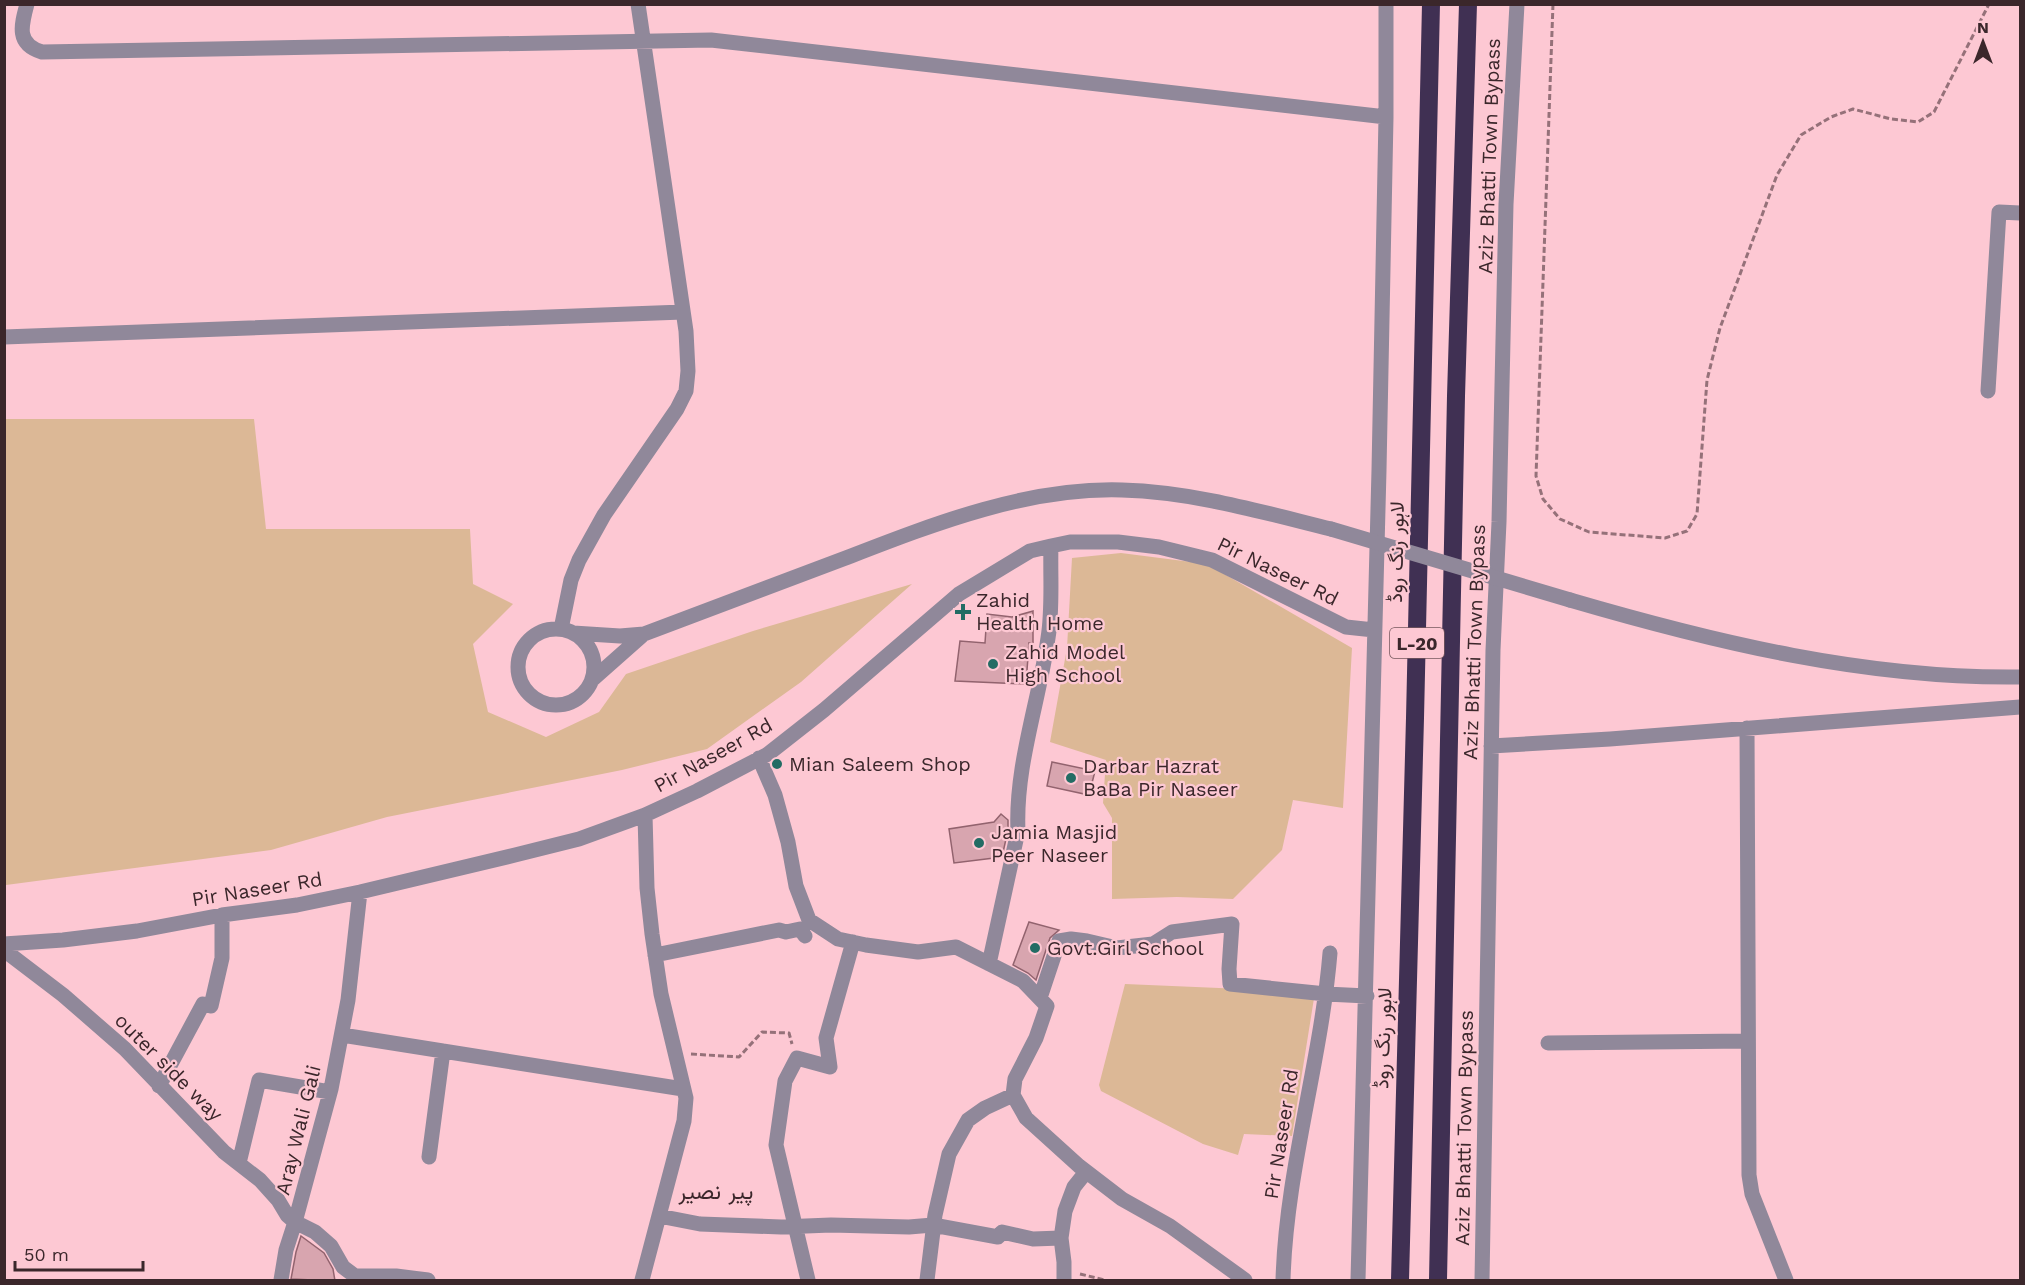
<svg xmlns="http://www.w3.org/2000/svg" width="2025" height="1285" viewBox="0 0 2025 1285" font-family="'Work Sans',Vazirmatn,sans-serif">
<rect width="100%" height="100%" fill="#fdc8d3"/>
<path fill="#dcb896" d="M5,419H254L266,529H470L473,584L513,604L473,644L488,712L546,737L599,712L626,674L753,631L912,584L801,682L707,749L622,770L387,817L271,850L6,885Z
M1121,553L1207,564L1352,648L1343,808L1293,800L1282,850L1233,899L1177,897L1112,899V818L1103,803L1106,760L1050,742L1067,648L1072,558Z
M1125,984L1315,992L1292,1136L1244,1134L1238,1155L1203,1144L1101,1091L1099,1085Z"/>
<path fill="#d8a5af" stroke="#92636e" stroke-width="1.5" d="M1033,611V644L1029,643L1026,684L955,681L960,641L985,643L987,614L1012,617Z
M1052,762L1095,771L1089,795L1047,786Z
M1001,814L1008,820V830L1002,857L954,863L949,829L994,822Z
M1029,922L1059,930L1050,938L1036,980L1028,973L1013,965Z
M301,1236L324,1253L333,1269L335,1281L291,1279L296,1252Z"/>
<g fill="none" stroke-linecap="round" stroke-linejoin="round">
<path stroke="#957179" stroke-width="3" stroke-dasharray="6 3" stroke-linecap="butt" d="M1553,4L1536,476L1543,499L1560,519L1589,532L1665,538L1687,531L1697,514L1707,380L1720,328L1777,175L1801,135L1831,117L1853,109L1891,119L1918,122L1934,112L1989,4
M691,1054L739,1057L762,1032L789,1033L792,1044
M1080,1274L1105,1280"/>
<path stroke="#90889a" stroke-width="15" d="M27,4C21,26 16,44 42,52L711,40L1386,117
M4,337L683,312
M1988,391L1999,212L2020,213
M1570,600C1717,643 1867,679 2020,677
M518 667a38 38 0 1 1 76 0a38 38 0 1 1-76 0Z
M561,629L571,580L579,560L604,515L677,409L686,391L688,371L686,331L638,4
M573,633L620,636L644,634C710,609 776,584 843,559C931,525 1026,487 1122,490C1194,492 1262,512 1331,529
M592,680L644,634
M1747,728L1749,1175L1752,1194L1786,1280
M1491,746L1610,739L2020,707
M759,758L775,795L788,842L796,886L809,920L838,939L866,945L918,952L956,947L1023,981L1047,1006L1036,1038L1015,1079L1013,1095L1026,1118L1079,1166L1122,1199L1170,1226L1245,1280
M360,892L348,1000L331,1089L295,1222L315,1232L331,1246L343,1267L355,1276H396L428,1280
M4,944L63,940L137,931L222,915L297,905L360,892L515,855L579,839L645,815L697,791L768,754L824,710L959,594L1030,551L1051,546L1070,542H1118L1159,547L1212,560L1346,627L1374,630
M4,950L63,995L125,1049L224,1152L260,1180L278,1200L287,1215L295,1222L286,1250L281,1280
M655,955L779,930L786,932L800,929L805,936
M989,964L1018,831C1015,766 1039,702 1048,638C1053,608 1050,576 1051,546
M1040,998L1059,941L1071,939L1087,941L1117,948L1153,944L1172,932L1232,924L1229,969L1230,984L1326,994L1367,996
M342,1035L683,1089
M1548,1043L1748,1041
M159,1086L203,1004L211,1006L222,958V915
M429,1157L443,1051
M239,1163L259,1080L330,1092
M659,1216L700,1224L781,1227L831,1225L909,1227L933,1225L998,1237L1002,1232L1033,1239L1061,1238
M642,1280L684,1121L686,1098L661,994L652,934L647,888L645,815
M808,1280L776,1145L785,1081L797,1058L830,1067L826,1038L853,942
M927,1280L935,1215L949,1154L968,1120L985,1108L1013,1095
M1064,1280V1262L1061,1238L1065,1211L1074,1187L1086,1172
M1283,1280C1286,1170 1321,1062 1330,953
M1358,1280L1379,470L1386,117V4
M1482,1280L1493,650L1499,522L1506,204L1517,4"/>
<path stroke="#403053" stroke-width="18" d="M1400,1280L1415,718L1431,4
M1438,1280L1456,396L1468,4"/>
<path stroke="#90889a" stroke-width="15" d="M1331,529L1570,600"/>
</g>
<g fill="#236c64" stroke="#fdc8d3" stroke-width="2">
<path d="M960 603h6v6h6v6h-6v6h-6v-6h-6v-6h6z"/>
<circle cx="993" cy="664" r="6"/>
<circle cx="777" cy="764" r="6"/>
<circle cx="1071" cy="778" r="6"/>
<circle cx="979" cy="843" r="6"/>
<circle cx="1035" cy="948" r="6"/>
</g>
<g text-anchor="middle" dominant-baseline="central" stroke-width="4.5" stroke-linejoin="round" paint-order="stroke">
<rect fill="#fdc8d3" stroke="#75575d" stroke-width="1.5" x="1390" y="628" width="54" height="30" rx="4.5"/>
<g font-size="18" font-weight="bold" fill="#3b272b">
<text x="1417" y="643">L-20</text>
</g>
<g font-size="20" fill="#3b272b" stroke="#fdc8d3">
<text transform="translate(1489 156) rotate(-88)">Aziz Bhatti Town Bypass</text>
<text transform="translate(1396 552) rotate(-89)">لاہور رنگ روڈ</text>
<text transform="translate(1278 571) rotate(26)">Pir Naseer Rd</text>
<text transform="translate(1474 642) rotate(-88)">Aziz Bhatti Town Bypass</text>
<text transform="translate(713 755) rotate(-29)">Pir Naseer Rd</text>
<text transform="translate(257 889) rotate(-9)">Pir Naseer Rd</text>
<text transform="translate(1383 1038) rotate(-88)">لاہور رنگ روڈ</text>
<text transform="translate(169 1067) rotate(45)">outer side way</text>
<text transform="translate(1464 1128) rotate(-89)">Aziz Bhatti Town Bypass</text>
<text transform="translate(298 1130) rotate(-76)">Aray Wali Gali</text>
<text transform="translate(1281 1134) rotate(-81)">Pir Naseer Rd</text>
</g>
<g font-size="20" fill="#3b272b" stroke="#fdc8d3" text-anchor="start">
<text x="976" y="600">Zahid<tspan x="976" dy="23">Health Home</tspan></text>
<text x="1005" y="652">Zahid Model<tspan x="1005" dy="23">High School</tspan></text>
<text x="789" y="764">Mian Saleem Shop</text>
<text x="1083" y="766">Darbar Hazrat<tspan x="1083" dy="23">BaBa Pir Naseer</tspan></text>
<text x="991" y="832">Jamia Masjid<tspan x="991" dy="23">Peer Naseer</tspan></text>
<text x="1047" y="948">Govt.Girl School</text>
</g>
<g font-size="22" fill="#3b272b" stroke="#fdc8d3">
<text x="716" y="1191">پیر نصیر</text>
</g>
</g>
<rect width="2025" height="1285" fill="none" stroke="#3b272b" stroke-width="12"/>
<g transform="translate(1983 42)" stroke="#fdc8d3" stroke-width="4.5" paint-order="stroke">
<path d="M0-4.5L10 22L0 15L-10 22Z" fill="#3b272b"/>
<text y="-9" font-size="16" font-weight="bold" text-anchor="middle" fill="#3b272b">N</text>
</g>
<path d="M15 1261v9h128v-9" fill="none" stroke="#3b272b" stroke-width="3"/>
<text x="24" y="1261" font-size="18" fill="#3b272b" stroke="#fdc8d3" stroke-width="4.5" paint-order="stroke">50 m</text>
</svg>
